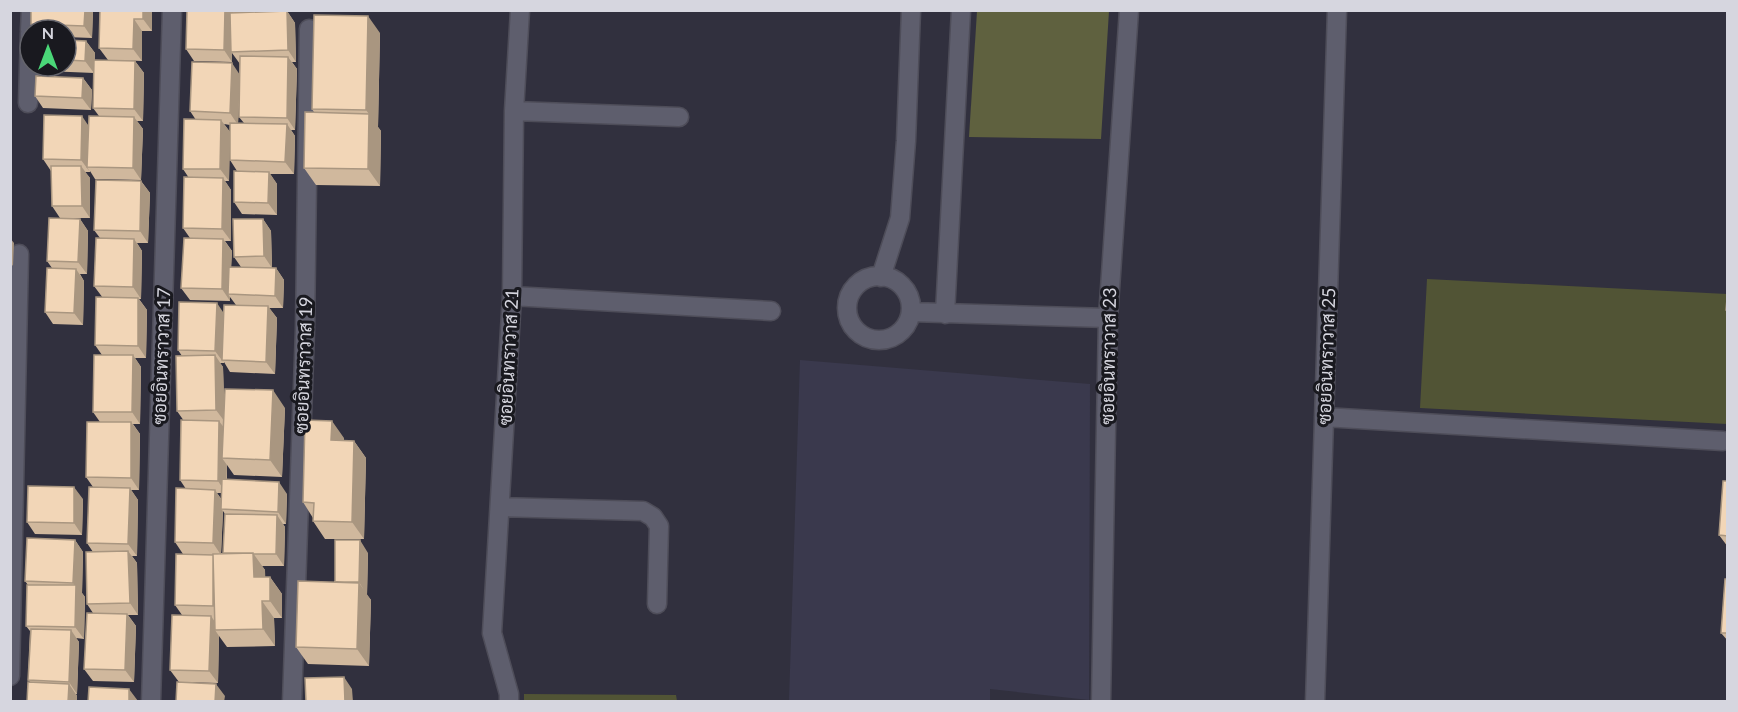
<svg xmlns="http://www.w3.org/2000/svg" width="1738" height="712" viewBox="0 0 1738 712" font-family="Lato,Sarabun,sans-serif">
<rect width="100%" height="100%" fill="#31303e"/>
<path fill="#3a394d" d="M800,360L1090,384L1089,700L990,689V701H789Z"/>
<path fill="#515435" d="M1427,279L1727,294V424L1420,408Z
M524,694L676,695L677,701H524Z"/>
<path fill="#5f613f" d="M977,11H1109L1101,139L969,137Z"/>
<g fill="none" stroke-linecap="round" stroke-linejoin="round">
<defs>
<path id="minor" d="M30,30L31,10
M28,103L30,33
M514,111L679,117
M847 308a32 32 0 1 1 64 0a32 32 0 1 1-64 0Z
M881,277L900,218L906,141L911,10
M512,296L771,311
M911,312L1108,318
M945,314L961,10
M1324,417L1723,441
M500,507L643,511L653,517L659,526L657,604
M10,676L19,254
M151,702L172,10
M292,702L305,329L309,29
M509,702V694L492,633L512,296L514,111L520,10
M1101,702L1108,318L1129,10
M1315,702L1337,10"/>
</defs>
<use href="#minor" stroke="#4e4d59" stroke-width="21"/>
<use href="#minor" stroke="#5e5e6d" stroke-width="18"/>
</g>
<path fill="#d0b89d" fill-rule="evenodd" d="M31,10H93L92,38L66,37V30H35L31,24Z
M100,10L152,11V31H142V61L117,60L135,61L144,73L143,121H137L143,129L141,180L95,179L90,171V172H85L90,178V218H62L80,219L88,231L87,274H80L84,281L83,325L53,324L45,312L52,268L47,261L60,218L52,206L51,171L43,159L99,116L93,108L108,60L99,48Z
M287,11L295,23L296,62H292L297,69L295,130H291L295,136L294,174H270L277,184V215L242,214L234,202L237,171L230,160V125L224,124L230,132L229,181H225L231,190V241H225L232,251L231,267H241L234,257L263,219L271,231L272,268H276L284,280L283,308H269L277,318L275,374L230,372L224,362V363H220L223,367L224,403L285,408L282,477L234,475L227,465V479L287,494L286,524H283L285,527L284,566H262L265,570V577H270L282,594V618H274L275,646L227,647L219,636L218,683L179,682L170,670L182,615L175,605L183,554L175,542L186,489L180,480L184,421L177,411L182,356L178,350L224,313L236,305L230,297V301L190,300L181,288L190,238L183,228L189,178L183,169L196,120L190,111L240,75V64L232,53V62L194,61L186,49L233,12ZM240,84L239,117L244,123H238ZM217,493H222V500ZM223,511L225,514L224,553H221Z
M380,33L378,127L381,131L380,186L316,185L304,168L314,112L312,109Z
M66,40L86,41L95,53L94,73L46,71L42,66H66Z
M83,78L92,90L91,110L43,108L35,96Z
M141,181L150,193L148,243H137L142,251L141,299H139L147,310L146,358H135L141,367L140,424H133L140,434L139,490H131L138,500L137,556H132L137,563L138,615H128L136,626L134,682L93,681L84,669L93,613L87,604L93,552L87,543L93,487L86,477L100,422L93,412L102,355L95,345L103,298L94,286L100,238L94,230Z
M344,438V440L354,441L366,458L364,539H325L313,521V518L303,502Z
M1728,481V547L1719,535Z
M83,499L82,535L35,534L27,522Z
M75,540L83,552L82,593L85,597L84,639L76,638L79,642L77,694H76L77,696V702H27L30,682L28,680L30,631L26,626L28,585L25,581Z
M368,553L367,595L371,600L369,666L308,664L296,647L335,582Z
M1728,579V641L1721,633Z"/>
<path fill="#a99680" d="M85,10H93L92,38L84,26Z
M143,10L152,11V31L143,19Z
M225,10H233L232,51L231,52L232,53V62L224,50Z
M287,11L295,23L296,62L288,50Z
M368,16L380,33L378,127L381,131L380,186L368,169L369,114L366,110Z
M134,19L142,31V61L133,49Z
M86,41L95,53L94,73L85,61Z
M288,57L297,69L295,130L287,118Z
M135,61L144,73L143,121L134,109Z
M232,63L240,75L238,125L230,113Z
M83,78L92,90L91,110L82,98Z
M10,112L12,114L10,155Z
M82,116L90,128L87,167L90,172L81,160Z
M134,117L143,129L141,180L133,168Z
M221,120L230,132L229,181L220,169Z
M287,124L295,136L294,174L285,162Z
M81,166L90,178V218L82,206Z
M269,172L277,184V215L268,203Z
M223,178L231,190V241L222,229Z
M141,181L150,193L148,243L140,231Z
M80,219L88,231L87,274L78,262Z
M263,219L271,231L272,268L264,256Z
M10,238L14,243L13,266L10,262Z
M134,239L142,251L141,299L133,287Z
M223,239L232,251L230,294H228L230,297V301L222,289Z
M276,268L284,280L283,308L275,296Z
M76,269L84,281L83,325L74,313Z
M138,298L147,310L146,358L138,346Z
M217,303L225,315L222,360L224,363L215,351Z
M268,306L277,318L275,374L266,362Z
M133,355L141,367L140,424L132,412Z
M215,355L223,367L225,422L216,410Z
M273,390L285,408L282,477L270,460Z
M219,421L228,433L222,458L227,465L226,493L218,481Z
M332,421L344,438L343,457L331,440Z
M131,422L140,434L139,490L131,478Z
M354,441L366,458L364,539L352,522Z
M279,482L287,494L286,524L278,512Z
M74,487L83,499L82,535L74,523Z
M130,488L138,500L137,556L128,544Z
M215,490L223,502L221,509L223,511L221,555L213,543Z
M277,515L285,527L284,566L276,554Z
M75,540L83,552L82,593L85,597L84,639L75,627L76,587L73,583Z
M360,540L368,553L367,595L359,582Z
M128,551L137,563L138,615L130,603Z
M253,553L265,570L266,594L254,577Z
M270,577L282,594V618L270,601Z
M359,583L371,600L369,666L357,649Z
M262,601L274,618L275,646L263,629Z
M127,614L136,626L134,682L125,670Z
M211,616L219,628L215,630L219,636L218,683L209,671Z
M71,630L79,642L77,694L69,682Z
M344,677L352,689L353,702H345Z
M69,684L77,696V702H68Z
M216,684L225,696L224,702H215Z
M129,689L138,701V702H129Z"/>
<path fill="#f2d6b7" stroke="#a99680" stroke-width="1.5" d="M31,10H85L84,26L31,24Z
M100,10H143V19H134L133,49L99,48Z
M187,10H225L224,50L186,49Z
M287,11L288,50L231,52L230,13Z
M314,15L368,16L366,110L312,109Z
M66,40L86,41L85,61L66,60Z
M240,56L288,57L287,118L239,117Z
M94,60L135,61L134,109L93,108Z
M192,62L232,63L230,113L190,111Z
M36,76L83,78L82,98L35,96Z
M305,112L369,114L368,169L304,168Z
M44,115L82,116L81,160L43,159Z
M89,116L134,117L133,168L87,167Z
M184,119L221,120L220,169H183Z
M230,123L287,124L285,162L230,160Z
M51,166H81L82,206H52Z
M234,171L269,172L268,203L234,202Z
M184,177L223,178L222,229L183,228Z
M96,180L141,181L140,231L94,230Z
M49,218L80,219L78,262L47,261Z
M233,219H263L264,256L234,257Z
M96,238L134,239L133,287L94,286Z
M184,238L223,239L222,289L181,288Z
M229,267L276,268L275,296L228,294Z
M47,268L76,269L74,313L45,312Z
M1728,288V310H1726Z
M96,297L138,298V346L95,345Z
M179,302L217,303L215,351L178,350Z
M224,305L268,306L266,362L222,360Z
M94,355H133L132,412H93Z
M215,355L216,410L177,411L176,356Z
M225,389L273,390L270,460L222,458Z
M181,420L219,421L218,481L180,480Z
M305,420L332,421L331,440L354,441L352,522L313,521L314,503L303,502Z
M87,422H131V478L86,477Z
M222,479L279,482L278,512L221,509Z
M1723,481H1728V536L1719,535Z
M28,486L74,487V523L27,522Z
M89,487L130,488L128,544L87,543Z
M176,488L215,490L213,543L175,542Z
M225,514L277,515L276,554H253V553H223Z
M27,538L75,540L73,583L25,581Z
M335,540H360L359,582H335Z
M128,551L130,603L87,604L86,552Z
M253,553L254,577H270V601H262L263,629L215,630L213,554Z
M176,554L213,555V606L175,605Z
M1725,579H1728V633H1721Z
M298,581L359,583L357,649L296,647Z
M27,585H76L75,627L26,626Z
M87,613L127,614L125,670L84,669Z
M172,615L211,616L209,671L170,670Z
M31,629L71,630L69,682L28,680Z
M344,677L345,702H306L305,678Z
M28,682L69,684L68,702H27Z
M177,682L216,684L215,702H176Z
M89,687L129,689V702H88Z"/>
<g text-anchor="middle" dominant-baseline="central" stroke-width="6" stroke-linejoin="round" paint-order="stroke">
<g font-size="18" fill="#d6d6df" stroke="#19191f">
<text transform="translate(161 356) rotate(-88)">ซอยอินทราวาส 17</text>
<text transform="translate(1108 356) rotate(-89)">ซอยอินทราวาส 23</text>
<text transform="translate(1326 356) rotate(-88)">ซอยอินทราวาส 25</text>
<text transform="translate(508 357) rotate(-87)">ซอยอินทราวาส 21</text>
<text transform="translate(303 365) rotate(-88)">ซอยอินทราวาส 19</text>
</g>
</g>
<rect width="1738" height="712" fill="none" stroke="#d6d6df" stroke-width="24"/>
<g transform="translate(48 48)"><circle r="28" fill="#19191f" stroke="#65656c" stroke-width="1.5"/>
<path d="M0-4.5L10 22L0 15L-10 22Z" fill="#4ad778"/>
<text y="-9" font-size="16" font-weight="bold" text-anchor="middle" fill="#d6d6df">N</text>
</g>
</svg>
